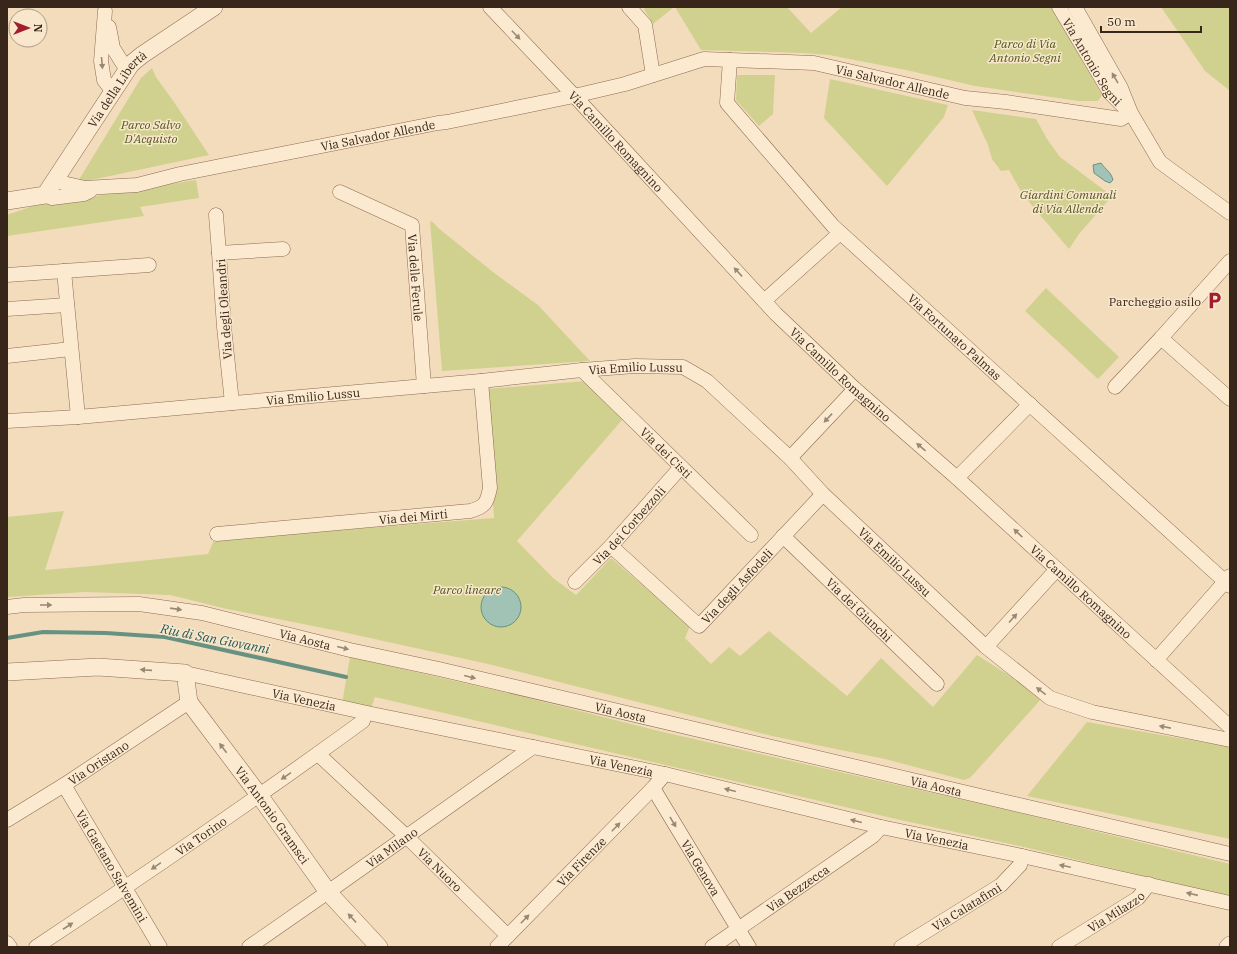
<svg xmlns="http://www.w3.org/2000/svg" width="1237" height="954" viewBox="0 0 1237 954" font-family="'IBM Plex Serif',serif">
<rect width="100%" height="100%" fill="#f2dcbc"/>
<path fill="#d1d18f" d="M647,7H674L653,24L644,9Z
M675,7H787L811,33L842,7H1051L1102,95L1098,101H1079L975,86L906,70L829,55L802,53L701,50Z
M1161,7H1230V91L1205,71Z
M152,68L156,77L174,102L209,155L77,183L141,78Z
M737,75H775L773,114L759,126L736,100Z
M830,79L948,105L944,117L887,186L824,118Z
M972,110L1036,119L1047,139L1060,157L1112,196L1079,234L1069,249L1023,195L1009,170L1001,171L992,159L988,145Z
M196,180L199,198L140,207L144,216L7,236V215L33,206Z
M430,221L434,223L437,227L493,272L538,305L590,361L442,371Z
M1046,288L1119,357L1098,379L1025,311Z
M586,381L622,420L517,541L553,578L576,595L611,558L690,626L685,638L711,664L729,647L740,656L769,631L847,696L881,658L933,707L977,655L1043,697L970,778L964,780L885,759L772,736L488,664L338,631L227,609L170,595L85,592L7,597V517L64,511L45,570L91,566L208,554L214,540L494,518L486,389Z
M350,657L508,693L663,732L1008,810L1230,864V897L1024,847L896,819L375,697L371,708L342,704Z
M1087,722L1230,747V839L1027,796Z"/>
<path fill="#a1c3b5" stroke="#679282" d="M1101,163C1106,170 1111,172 1113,180L1110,183L1105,181L1094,173L1093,165Z
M481 607a20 20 0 1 1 40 0a20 20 0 1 1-40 0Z"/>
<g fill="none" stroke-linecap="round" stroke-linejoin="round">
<path stroke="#679282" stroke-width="4" d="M7,638L43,632L106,633L165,637L346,677"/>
<defs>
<g id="minor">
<path id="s1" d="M490,7L581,103L776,314L855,389L957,478L1230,727"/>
<path d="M629,7L645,25L653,75"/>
<path id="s2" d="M1059,7L1110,93L1126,109"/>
<path d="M1075,7L1121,88L1131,113L1160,162L1230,213"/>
<path d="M105,11L101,61L104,80L113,92"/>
<path d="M109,27L113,48L123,64H131"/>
<path id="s3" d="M730,60L727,103L833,226L1230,586"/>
<path id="s4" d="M54,181L85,188L137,185L180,174L438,123L447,122L574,96L625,84L704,59L814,63L965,98L1006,102L1121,119L1131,113"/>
<path id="s5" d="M340,192L412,225L424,386"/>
<path d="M45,195L52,198L84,194L90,191"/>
<path d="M216,215L219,253"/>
<path d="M7,275L64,271"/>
<path d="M764,301L840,233"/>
<path d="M7,309L67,305"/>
<path d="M1161,338L1230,399"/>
<path d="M7,356L71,349"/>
<path id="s6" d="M582,370L751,535"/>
<path d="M1115,387L1161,338L1230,261"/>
<path d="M232,403L224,327L219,253L283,249"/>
<path d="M78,417L64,271L149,265"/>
<path id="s7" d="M7,421L78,417L300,397L481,381L582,370L635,366L683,367L707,381L790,458L823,494L986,647L1050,698L1092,712L1230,740"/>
<path d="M790,458L855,389"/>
<path d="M957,478L1030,404"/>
<path id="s8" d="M217,534L470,511C485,507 487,503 490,488L481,381"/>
<path id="s9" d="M783,536L937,684"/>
<path id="s10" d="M611,546L699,626L823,494"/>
<path id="s11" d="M575,582L611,546L681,467"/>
<path id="s12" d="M7,607L24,605L139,604L202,613L350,650L439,669L989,798L1230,854"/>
<path d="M986,647L1057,569"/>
<path d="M1156,660L1230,576"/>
<path id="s13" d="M185,673L372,714L665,774L881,827L1022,856L1230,903"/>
<path id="s14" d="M318,754L406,836L508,936"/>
<path id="s15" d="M64,785L160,947"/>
<path id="s16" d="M653,788L749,947"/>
<path id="s17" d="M7,820L64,785L189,702"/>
<path d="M7,943L10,947"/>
<path id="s18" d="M36,947C146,874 256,799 363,721"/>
<path id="s19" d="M249,947L328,892L533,747"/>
<path id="s20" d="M497,947L653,788L665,774"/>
<path id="s21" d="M712,947L873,836L881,827"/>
<path id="s22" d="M901,947L1001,885L1020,865L1022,856"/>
<path id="s23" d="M1059,947L1138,898L1149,884"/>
</g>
<g id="tertiary">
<path id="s24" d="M7,201L45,195L131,64L142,55L214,7"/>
<path id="s25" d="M7,672L98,667L185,673L189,702L259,795L328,892L379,947"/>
<path d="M1228,947L1230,945"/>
</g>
</defs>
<use href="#minor" stroke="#8c6b54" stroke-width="15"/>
<use href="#tertiary" stroke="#8c6b54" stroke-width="18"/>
<use href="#minor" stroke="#fcead0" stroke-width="14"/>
<use href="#tertiary" stroke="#fcead0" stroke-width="17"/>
</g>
<defs><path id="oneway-solid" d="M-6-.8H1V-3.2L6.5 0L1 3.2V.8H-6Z"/></defs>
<g fill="#9a8875">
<use href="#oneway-solid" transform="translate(516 35) rotate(46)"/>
<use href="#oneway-solid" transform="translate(102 63) rotate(85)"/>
<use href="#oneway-solid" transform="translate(1115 78) rotate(-120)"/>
<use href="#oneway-solid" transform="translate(738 272) rotate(-133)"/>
<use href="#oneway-solid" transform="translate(828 418) rotate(133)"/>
<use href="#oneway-solid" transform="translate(921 447) rotate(-139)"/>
<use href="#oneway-solid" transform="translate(1018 533) rotate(-137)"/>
<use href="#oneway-solid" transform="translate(46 605)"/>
<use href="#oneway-solid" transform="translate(176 609) rotate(8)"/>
<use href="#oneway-solid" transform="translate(1013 618) rotate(-48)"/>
<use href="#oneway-solid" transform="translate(343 648) rotate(14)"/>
<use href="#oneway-solid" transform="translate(146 670) rotate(-176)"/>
<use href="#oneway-solid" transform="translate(470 677) rotate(14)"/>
<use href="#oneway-solid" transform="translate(1041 691) rotate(-142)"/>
<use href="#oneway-solid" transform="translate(1165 727) rotate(-169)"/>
<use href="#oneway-solid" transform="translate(223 748) rotate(-127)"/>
<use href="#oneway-solid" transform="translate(286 776) rotate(146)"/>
<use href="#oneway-solid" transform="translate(730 790) rotate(-166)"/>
<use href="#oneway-solid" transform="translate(856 821) rotate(-166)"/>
<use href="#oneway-solid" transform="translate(673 822) rotate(59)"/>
<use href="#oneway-solid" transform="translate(616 827) rotate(-46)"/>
<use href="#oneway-solid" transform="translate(156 866) rotate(145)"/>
<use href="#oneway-solid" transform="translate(1065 866) rotate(-168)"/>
<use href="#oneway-solid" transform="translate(1192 894) rotate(-167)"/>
<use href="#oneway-solid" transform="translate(352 918) rotate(-133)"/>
<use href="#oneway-solid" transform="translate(525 919) rotate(-46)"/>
<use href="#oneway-solid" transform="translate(68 926) rotate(-33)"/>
</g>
<defs>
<symbol id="parking-bare" viewBox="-9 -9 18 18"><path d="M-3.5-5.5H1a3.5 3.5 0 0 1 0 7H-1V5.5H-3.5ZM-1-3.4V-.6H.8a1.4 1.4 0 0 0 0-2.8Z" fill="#a21d2e" stroke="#f9e7cd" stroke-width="2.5" paint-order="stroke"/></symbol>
</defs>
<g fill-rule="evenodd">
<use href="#parking-bare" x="1202" y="288" width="25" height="25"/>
</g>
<g text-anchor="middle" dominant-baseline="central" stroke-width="3" stroke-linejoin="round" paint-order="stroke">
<g font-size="12" font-style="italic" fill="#51581e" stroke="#f9e7cd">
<text x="1025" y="43">Parco di Via<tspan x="1025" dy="14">Antonio Segni</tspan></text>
<text x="151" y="124">Parco Salvo<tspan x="151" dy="14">D'Acquisto</tspan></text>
<text x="1068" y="194">Giardini Comunali<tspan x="1068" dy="14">di Via Allende</tspan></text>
<text x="467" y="589">Parco lineare</text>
</g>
<g font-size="12" fill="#39261a" stroke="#f9e7cd">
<text stroke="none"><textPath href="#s2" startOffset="64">Via Antonio Segni</textPath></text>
<text stroke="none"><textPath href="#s4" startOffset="856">Via Salvador Allende</textPath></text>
<text stroke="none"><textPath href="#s24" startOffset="167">Via della Libertà</textPath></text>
<text stroke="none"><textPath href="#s4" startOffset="330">Via Salvador Allende</textPath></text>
<text stroke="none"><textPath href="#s1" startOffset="184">Via Camillo Romagnino</textPath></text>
<text stroke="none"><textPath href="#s5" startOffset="132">Via delle Ferule</textPath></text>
<text transform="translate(224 309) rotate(-94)">Via degli Oleandri</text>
<text stroke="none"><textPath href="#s3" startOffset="370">Via Fortunato Palmas</textPath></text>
<text stroke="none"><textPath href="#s7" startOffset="631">Via Emilio Lussu</textPath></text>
<text stroke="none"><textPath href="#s1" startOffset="508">Via Camillo Romagnino</textPath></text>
<text stroke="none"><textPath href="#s7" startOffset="307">Via Emilio Lussu</textPath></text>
<text stroke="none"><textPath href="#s6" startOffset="118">Via dei Cisti</textPath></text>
<text stroke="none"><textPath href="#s8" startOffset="197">Via dei Mirti</textPath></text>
<text stroke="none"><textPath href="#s11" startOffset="78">Via dei Corbezzoli</textPath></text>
<text stroke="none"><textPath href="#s7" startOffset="967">Via Emilio Lussu</textPath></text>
<text stroke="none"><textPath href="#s10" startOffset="174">Via degli Asfodeli</textPath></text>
<text stroke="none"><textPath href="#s1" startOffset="832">Via Camillo Romagnino</textPath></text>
<text stroke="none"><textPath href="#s9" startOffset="106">Via dei Giunchi</textPath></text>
<text stroke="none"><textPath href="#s12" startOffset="302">Via Aosta</textPath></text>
<text stroke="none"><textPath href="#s13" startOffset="122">Via Venezia</textPath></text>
<text stroke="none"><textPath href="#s12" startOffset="626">Via Aosta</textPath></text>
<text stroke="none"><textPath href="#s17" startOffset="108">Via Oristano</textPath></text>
<text stroke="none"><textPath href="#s13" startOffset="446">Via Venezia</textPath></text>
<text stroke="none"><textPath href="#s12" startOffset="950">Via Aosta</textPath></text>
<text stroke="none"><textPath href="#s25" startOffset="348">Via Antonio Gramsci</textPath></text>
<text stroke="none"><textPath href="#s18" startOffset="199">Via Torino</textPath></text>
<text stroke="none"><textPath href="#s13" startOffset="770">Via Venezia</textPath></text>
<text stroke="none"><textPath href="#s19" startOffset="174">Via Milano</textPath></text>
<text stroke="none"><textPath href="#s20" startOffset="120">Via Firenze</textPath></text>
<text stroke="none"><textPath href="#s15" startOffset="94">Via Gaetano Salvemini</textPath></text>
<text stroke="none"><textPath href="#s16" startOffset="93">Via Genova</textPath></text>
<text stroke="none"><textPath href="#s14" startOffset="168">Via Nuoro</textPath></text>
<text stroke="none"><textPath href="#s21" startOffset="104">Via Bezzecca</textPath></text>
<text stroke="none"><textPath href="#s22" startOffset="77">Via Calatafimi</textPath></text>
<text stroke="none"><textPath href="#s23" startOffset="67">Via Milazzo</textPath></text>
</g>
<g font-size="12" fill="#39261a" stroke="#f9e7cd" text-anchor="end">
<text x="1201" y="301">Parcheggio asilo</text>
</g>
<g font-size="13" font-style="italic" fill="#285b52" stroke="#f9e7cd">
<text transform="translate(215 639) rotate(11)">Riu di San Giovanni</text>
</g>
</g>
<rect width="1237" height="954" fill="none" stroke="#39261a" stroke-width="16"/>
<g transform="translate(28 28) rotate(90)"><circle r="19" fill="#f9e7cd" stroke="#ac9a85"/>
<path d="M0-3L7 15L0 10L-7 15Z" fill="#a21d2e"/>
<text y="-6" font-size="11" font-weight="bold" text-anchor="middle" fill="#39261a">N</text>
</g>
<path d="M1101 26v6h100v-6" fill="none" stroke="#39261a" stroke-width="2"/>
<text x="1107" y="26" font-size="12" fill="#39261a" stroke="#f9e7cd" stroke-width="3" paint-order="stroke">50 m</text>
</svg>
